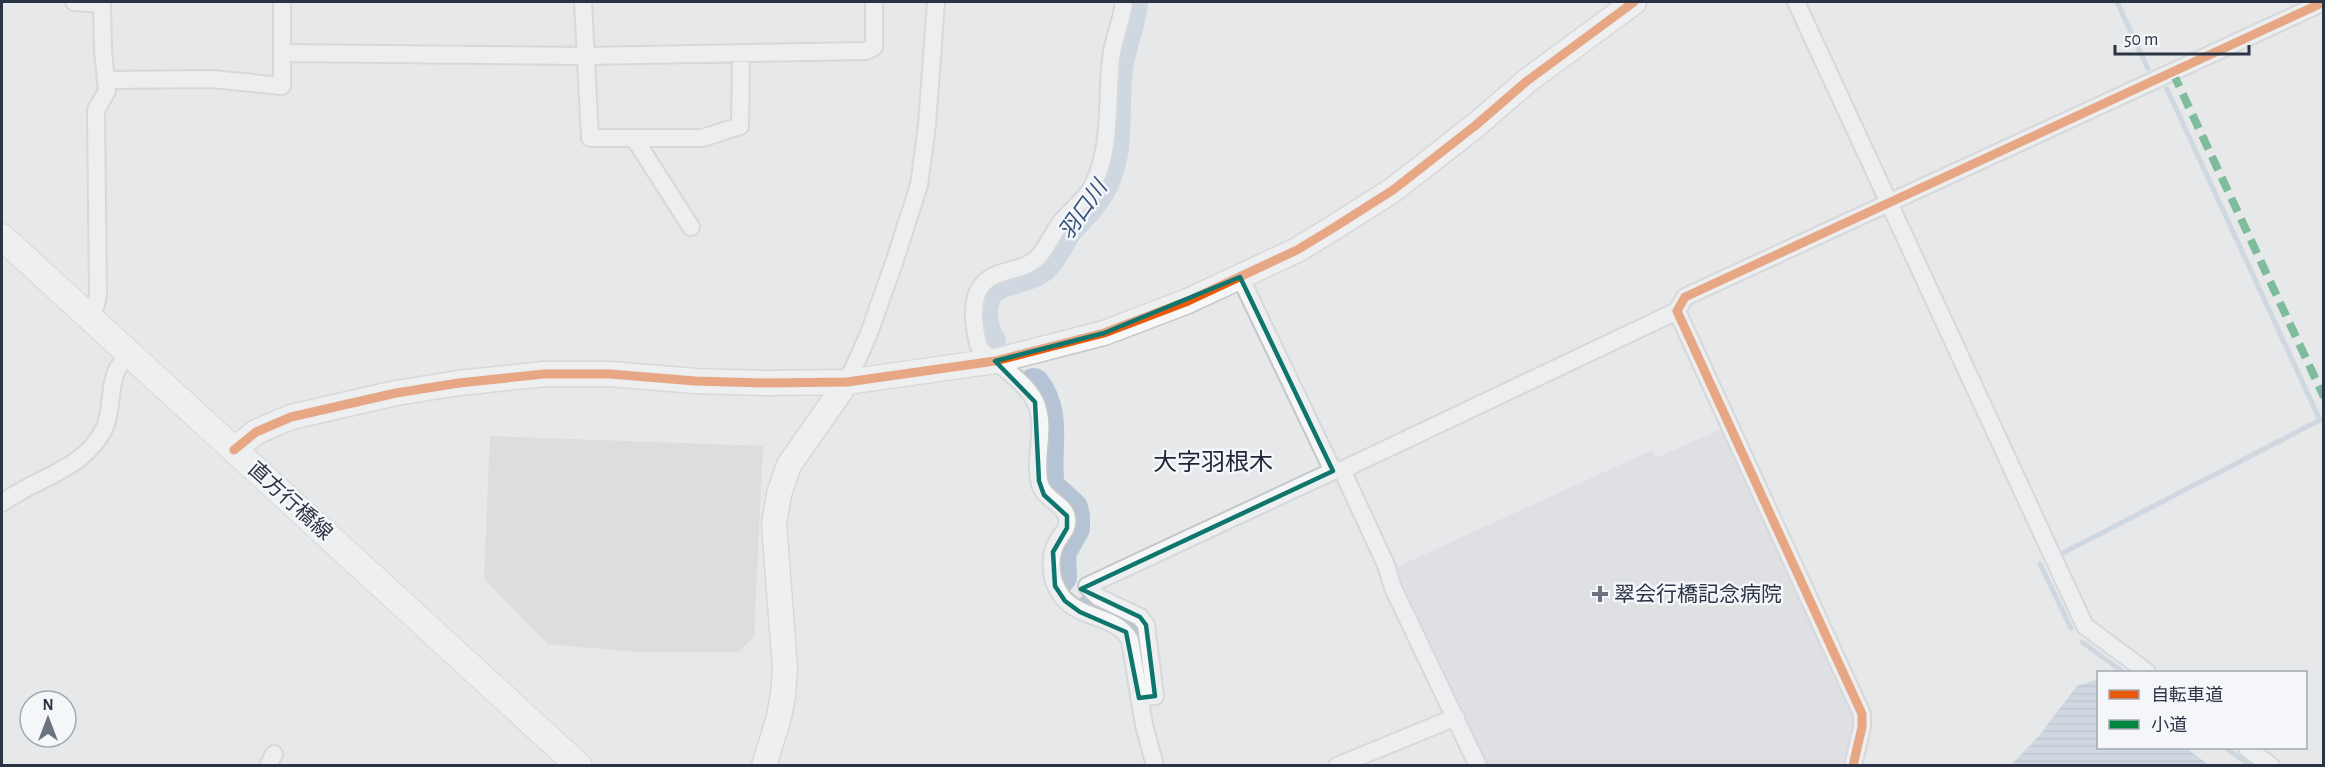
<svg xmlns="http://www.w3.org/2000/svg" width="2325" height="767" viewBox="0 0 2325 767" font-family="'Alegreya Sans','Noto Sans JP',sans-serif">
<defs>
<pattern id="water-rules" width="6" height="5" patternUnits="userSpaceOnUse" patternTransform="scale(1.5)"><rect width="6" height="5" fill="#b4c4d5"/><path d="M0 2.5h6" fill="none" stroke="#93a0af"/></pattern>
</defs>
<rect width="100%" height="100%" fill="#e6e8ea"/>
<path fill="#d4d7dd" d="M1724,428L1856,717L1848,765H1486L1465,720L1402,601L1395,571L1397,567L1652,450L1656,458Z"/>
<path fill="url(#water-rules)" d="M2096,680L2098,682V748H2186L2209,765H2011L2038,737L2077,686Z"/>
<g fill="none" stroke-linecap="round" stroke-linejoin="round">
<path stroke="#b4c4d5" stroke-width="5" d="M2117,2L2148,69
M2063,553L2320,420L2167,89
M2040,564L2071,628
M2082,642L2123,672
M2226,748L2251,766"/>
<path stroke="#b4c4d5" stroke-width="32" d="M990,342C981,326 975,296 996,285C1010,277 1029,277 1042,266C1053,257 1059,240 1068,228C1075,219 1085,211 1092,201C1123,160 1111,116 1117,68C1120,46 1130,24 1132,2
M1034,384C1058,415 1043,452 1049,487L1072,508L1074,516V528L1060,553L1061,577
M1092,609C1108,614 1131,621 1138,637L1143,679"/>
</g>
<path fill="#ced0d3" d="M490,436L763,446L754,636L739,652H637L548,644L484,579Z"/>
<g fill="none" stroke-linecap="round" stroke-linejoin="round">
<defs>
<path id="street" d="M74,2L102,4
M583,2L590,138H702L740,126L741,53
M1124,2C1122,21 1113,39 1111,59C1106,103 1113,153 1089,192C1081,203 1069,212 1061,222C1053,233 1048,246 1039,256C1023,274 993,267 980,288C974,297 974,309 974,319C975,328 976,342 981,350C984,354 991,358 995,361C1009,372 1029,387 1036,403C1047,429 1033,459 1040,484C1045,501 1066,504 1067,518C1069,529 1062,533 1057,542C1050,554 1050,573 1056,586C1071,622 1114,611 1130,640L1144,725L1155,766
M1796,2L2085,626L2147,672
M283,53L585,56L866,51L874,47V2
M107,80L212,79L282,86V2
M634,138L691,227
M1240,277L1333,471
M87,316L96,305L98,294L96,110L107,91L103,51L102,2
M847,382L868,336L895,260L919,185L927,125L936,2
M1342,470L1386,565L1393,588L1478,766
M2,503C37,477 85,470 105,427C112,411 109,389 116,372C118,366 125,359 129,353
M1139,698L1155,696L1146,625L1140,617L1098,597L1087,586L1333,471L1342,470L1677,311
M2247,748L2271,766
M268,766L274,754
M1337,766L1456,717
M1853,766L1862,727V714L1677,311L1685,297L2324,2"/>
<path id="secondary" d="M234,450L256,432L291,417L396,393L459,383L544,374H610L695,381L767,383L847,382L995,361L1104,333L1188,301L1297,250L1330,230L1393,190L1476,125L1527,81L1634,2
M764,766L779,717L783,695L785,668L774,524L779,494L789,465L847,382"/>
<path id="primary" d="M2,237L579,766"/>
</defs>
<use href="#street" stroke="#c4c6c8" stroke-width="20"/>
<use href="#secondary" stroke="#c4c6c8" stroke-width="27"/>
<use href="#primary" stroke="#c2c5c8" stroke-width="28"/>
<use href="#street" stroke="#f5f6f7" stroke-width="16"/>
<use href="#secondary" stroke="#f8f8f8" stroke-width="24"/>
<use href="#primary" stroke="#f8f8f8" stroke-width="26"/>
<path stroke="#00873e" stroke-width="8" stroke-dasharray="15 8" stroke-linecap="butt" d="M2173,73L2324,397"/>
<defs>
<path id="cycleway" d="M234,450L256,432L291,417L396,393L459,383L544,374H610L695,381L767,383L847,382L995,361L1104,333L1188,301L1297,250L1330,230L1393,190L1476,125L1527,81L1634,2
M1853,766L1862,727V714L1677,311L1685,297L2324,2"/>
</defs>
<use href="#cycleway" stroke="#f4f6f9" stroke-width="13"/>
<use href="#cycleway" stroke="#e8590c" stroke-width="9"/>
</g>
<path d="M0 0H2325V767H0ZM1240,277L1333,471L1081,589L1140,617L1146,625L1155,696L1139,698L1126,632L1080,612L1065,601L1055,586L1053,552L1067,528V516L1044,495L1039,481L1035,402L995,361L1104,333Z" fill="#e6e8ea" fill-opacity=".55" fill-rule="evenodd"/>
<path fill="none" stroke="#0f766e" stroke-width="4.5" stroke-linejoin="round" d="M1240,277L1333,471L1081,589L1140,617L1146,625L1155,696L1139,698L1126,632L1080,612L1065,601L1055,586L1053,552L1067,528V516L1044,495L1039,481L1035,402L995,361L1104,333Z"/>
<path fill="#6c737f" stroke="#f4f6f9" stroke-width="2" d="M1597 585h6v6h6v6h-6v6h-6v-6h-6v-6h6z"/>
<g text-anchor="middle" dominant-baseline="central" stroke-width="5" stroke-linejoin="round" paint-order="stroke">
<g font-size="21" fill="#2b3445" stroke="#f4f6f9">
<text transform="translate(290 501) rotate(42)">直方行橋線</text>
</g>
<g font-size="21" fill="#2b3445" stroke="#f4f6f9" text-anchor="start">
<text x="1614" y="594">翠会行橋記念病院</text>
</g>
<g font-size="22" font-style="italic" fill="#34527a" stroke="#f4f6f9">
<text transform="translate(1083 210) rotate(-55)">羽口川</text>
</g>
<g font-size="24" fill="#1d2536" stroke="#f4f6f9">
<text x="1213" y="463">大字羽根木</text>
</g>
</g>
<rect width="2325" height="767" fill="none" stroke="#2b3445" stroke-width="6"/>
<rect x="2097" y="671" width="210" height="78" fill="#f4f6f9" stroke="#a4a8b1" stroke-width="1.5"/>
<rect x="2109" y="690" width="30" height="9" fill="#e8590c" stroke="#a4a8b1" stroke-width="1.5"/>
<text x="2151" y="701" font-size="18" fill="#2b3445">自転車道</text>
<rect x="2109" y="720" width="30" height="9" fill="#00873e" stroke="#a4a8b1" stroke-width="1.5"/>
<text x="2151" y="731" font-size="18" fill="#2b3445">小道</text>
<g transform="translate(48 719)"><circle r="28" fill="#f4f6f9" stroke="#a4a8b1" stroke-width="1.5"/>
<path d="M0-4.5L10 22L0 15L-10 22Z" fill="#6c737f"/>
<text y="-9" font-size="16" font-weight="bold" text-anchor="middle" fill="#2b3445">N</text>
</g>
<path d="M2115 45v9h134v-9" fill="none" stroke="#2b3445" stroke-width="3"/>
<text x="2124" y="45" font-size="18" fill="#2b3445" stroke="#f4f6f9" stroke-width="4.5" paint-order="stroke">50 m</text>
</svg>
